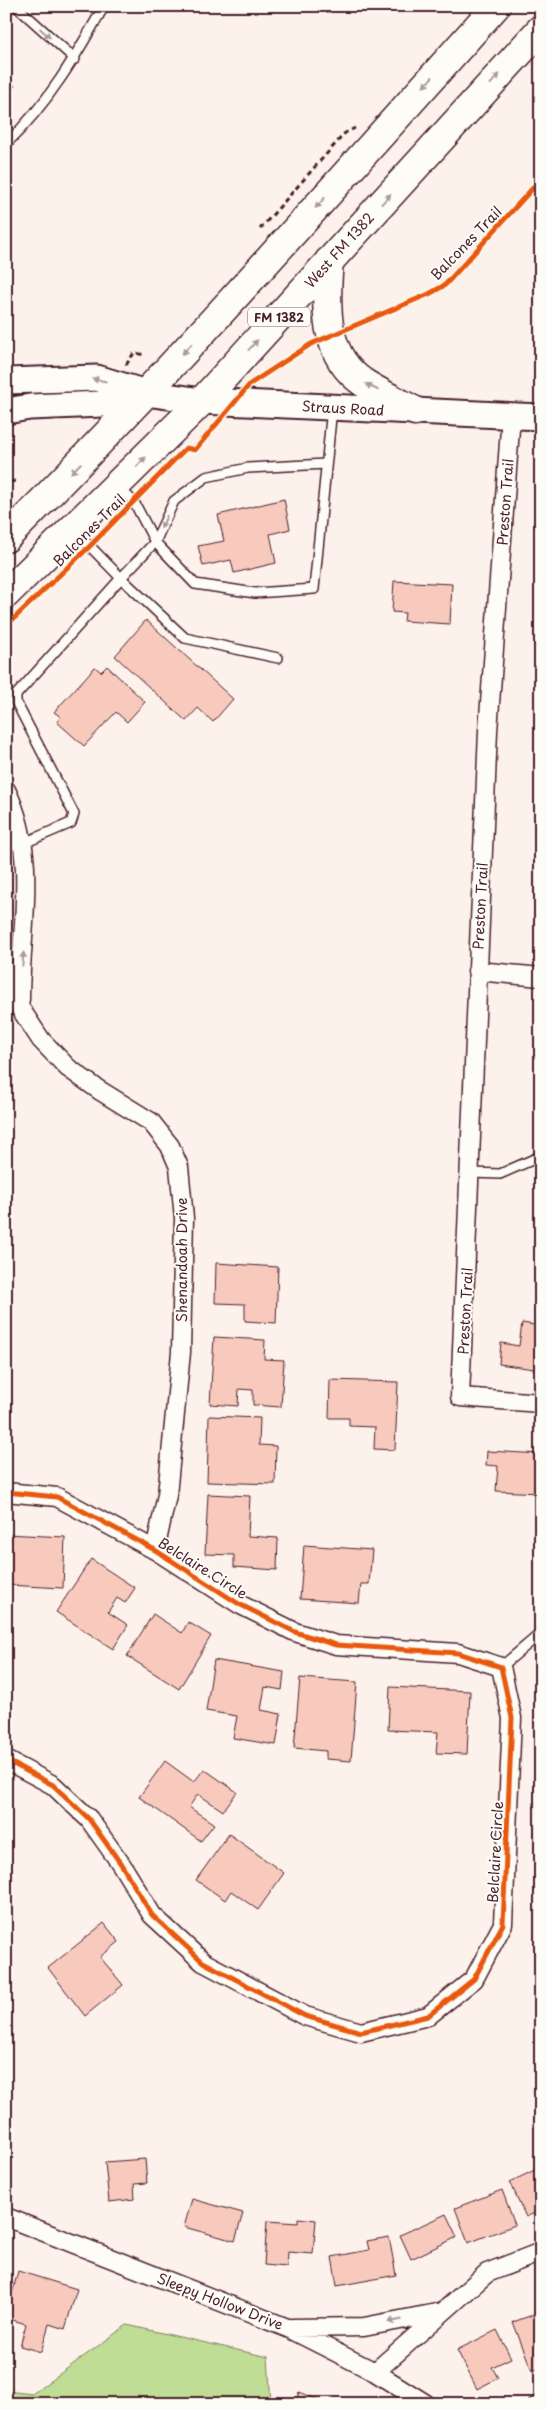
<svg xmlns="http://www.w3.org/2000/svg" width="547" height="2410" viewBox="0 0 547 2410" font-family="'Playpen Sans',sans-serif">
<rect width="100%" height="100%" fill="#fcf2eb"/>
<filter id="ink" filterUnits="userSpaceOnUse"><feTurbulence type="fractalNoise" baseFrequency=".02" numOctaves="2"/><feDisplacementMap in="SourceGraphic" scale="10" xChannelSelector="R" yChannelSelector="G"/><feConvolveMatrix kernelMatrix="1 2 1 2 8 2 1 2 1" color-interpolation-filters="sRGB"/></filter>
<g filter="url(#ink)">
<path fill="#bfdd95" stroke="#847e60" d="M127,2325L268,2357L271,2404H6V2391L32,2394Z"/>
<path fill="#f8cabd" stroke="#4a1f2b" d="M6,77L15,86L8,93L13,98L6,105Z
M284,499L290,529L270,534L276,563L234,573L231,560L203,566L198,546L224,541L218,515Z
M541,528V562L539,561Z
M394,581L452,584L450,624L404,621L405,613L392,612Z
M146,620L233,699L213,722L198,708L186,721L115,656Z
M107,666L145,702L127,722L116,712L84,746L57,722L61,717L54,712L95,667L101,672Z
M216,1263L278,1267L276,1323L245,1321V1304L215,1303Z
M522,1323L541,1326V1370L499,1364L501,1343L519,1346Z
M214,1337L265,1340L264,1359L284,1360L281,1407L253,1405V1390L239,1389L238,1406L210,1404Z
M330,1380L398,1382L395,1450L374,1449L375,1427L349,1426V1418H329Z
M209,1416L260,1418L259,1445L276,1446L275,1484L207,1482Z
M487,1451L541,1454V1493L496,1491L498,1466L486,1465Z
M208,1494L250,1496L248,1536L278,1538L277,1570L234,1567V1555L205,1554Z
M6,1534L65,1537L63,1588L6,1585Z
M304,1545L372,1550L369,1584H361L359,1603L300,1599Z
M91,1559L135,1588L125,1603L117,1598L108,1612L128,1625L113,1649L56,1612Z
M153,1614L182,1633L188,1622L211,1636L179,1689L127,1656Z
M214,1660L284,1672L282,1690L265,1687L261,1710L281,1714L276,1745L233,1738L237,1716L206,1711Z
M300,1678L357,1682L351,1761L326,1759V1751L294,1748Z
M390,1687L470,1691L467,1754L436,1753L438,1732L388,1730Z
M165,1761L194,1782L204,1769L237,1792L223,1811L198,1794L189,1807L214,1824L201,1841L139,1797Z
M229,1834L284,1873L258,1910L231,1891L225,1900L196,1880Z
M104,1923L119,1942L100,1957L123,1985L85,2016L48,1968Z
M145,2159L147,2183L134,2184L135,2199L109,2202L105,2162Z
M541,2167V2210L526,2217L510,2182Z
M502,2190L515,2225L468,2243L455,2208Z
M192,2199L243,2213L235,2241L184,2227Z
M446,2214L457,2237L411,2259L400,2235Z
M298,2218L316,2220L313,2254L288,2252L287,2267L264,2265L267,2221L298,2223Z
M389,2237L396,2275L337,2286L332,2257L369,2250L367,2241Z
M18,2271L77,2289L65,2329L49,2324L41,2352L20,2346L26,2324L6,2318Z
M541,2312V2368L532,2371L513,2322Z
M497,2330L511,2358L492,2367L498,2378L477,2389L457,2350Z
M299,2392L329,2404H295Z"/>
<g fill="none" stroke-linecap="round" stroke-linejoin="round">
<defs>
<path id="lane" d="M16,6L75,59
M6,144C48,104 76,56 104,6
M117,486L134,502L155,542L195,584L255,593L314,589L332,408
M75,531L121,578L155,542L174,501L206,477L248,468L326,464
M6,846L24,843L71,823L74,814L16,702V695L121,578L185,638L278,658
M471,1173L500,1174L541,1156
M501,1667L541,1633
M532,2404L541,2400"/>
<path id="street" d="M511,415L488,731L460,1397L541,1403
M6,790C39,857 20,929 20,1000
M6,971L20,1008L41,1040L68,1068L99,1090L151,1122L170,1146L179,1167L184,1218L181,1352L167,1495L155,1550
M477,971L541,977
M6,1492L57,1497L155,1550L239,1604L295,1632L336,1645L458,1653L501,1667L512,1718L503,1924L474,1979L428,2016L361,2032L305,2016L203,1962L152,1915L121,1864L89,1819L53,1785L6,1760
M6,2217L290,2329L375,2372L426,2404
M292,2328L364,2327L442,2312
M375,2372L487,2273L541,2252"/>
<path id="secondary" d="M6,381L97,378L146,393L202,401L541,417
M6,411L30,407L102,404L145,394"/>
<path id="primary" d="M329,261C325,305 323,356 364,383C380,393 398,402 415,411
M6,538C176,367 335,186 496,6
M6,594L202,401L541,29"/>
</defs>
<use href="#lane" stroke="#4a1f2b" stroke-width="12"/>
<use href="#street" stroke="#4a1f2b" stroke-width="21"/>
<use href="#secondary" stroke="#4a1f2b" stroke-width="29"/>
<use href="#primary" stroke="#4a1f2b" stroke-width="31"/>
<path stroke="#4a1f2b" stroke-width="3" stroke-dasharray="5 4" stroke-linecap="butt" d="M260,229L345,133L355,128
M126,365L134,353L146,355
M10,482L15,481"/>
<use href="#lane" stroke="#fdfcf7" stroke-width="9"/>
<use href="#street" stroke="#fdfcf7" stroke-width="18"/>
<use href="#secondary" stroke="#fdfcf7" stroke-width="25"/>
<use href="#primary" stroke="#fdfcf7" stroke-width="28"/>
<defs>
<path id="cycleway" d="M6,626L90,546L186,448L195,450L250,384L311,344L429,294L445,285L541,179
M6,1492L57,1497L155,1550L239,1604L295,1632L336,1645L458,1653L501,1667L512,1718L503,1924L474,1979L428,2016L361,2032L305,2016L203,1962L152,1915L121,1864L89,1819L53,1785L6,1760"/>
</defs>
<use href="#cycleway" stroke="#fdfcf7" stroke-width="8"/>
<use href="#cycleway" stroke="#e8590c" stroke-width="5"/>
</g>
<defs><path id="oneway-solid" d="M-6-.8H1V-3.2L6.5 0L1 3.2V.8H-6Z" transform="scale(1.25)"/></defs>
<g fill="#ac999b">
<use href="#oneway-solid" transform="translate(45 33) rotate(42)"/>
<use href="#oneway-solid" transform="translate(495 79) rotate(-48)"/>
<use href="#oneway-solid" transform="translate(428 82) rotate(132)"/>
<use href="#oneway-solid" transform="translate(386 199) rotate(-48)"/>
<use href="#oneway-solid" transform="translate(320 203) rotate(132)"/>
<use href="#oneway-solid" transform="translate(253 345) rotate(-48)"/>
<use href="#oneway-solid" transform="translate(187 349) rotate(133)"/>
<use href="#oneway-solid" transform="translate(99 380) rotate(-169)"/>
<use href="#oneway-solid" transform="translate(372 387) rotate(-151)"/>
<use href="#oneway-solid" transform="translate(141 462) rotate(-46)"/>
<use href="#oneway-solid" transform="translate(76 468) rotate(135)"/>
<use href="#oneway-solid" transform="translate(164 522) rotate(114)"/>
<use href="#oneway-solid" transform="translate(23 959) rotate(-85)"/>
<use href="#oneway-solid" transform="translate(395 2321) rotate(169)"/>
</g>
</g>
<g text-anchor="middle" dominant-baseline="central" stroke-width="4" stroke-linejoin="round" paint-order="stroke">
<rect fill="#fdfcf7" stroke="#806168" stroke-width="1" x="248" y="307.5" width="62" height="19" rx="4"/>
<g font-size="12" font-weight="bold" fill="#4a1f2b">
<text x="279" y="317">FM 1382</text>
</g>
<g font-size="14" fill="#4a1f2b" stroke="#fdfcf7">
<text transform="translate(466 243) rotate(-46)">Balcones Trail</text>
<text transform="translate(339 250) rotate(-48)">West FM 1382</text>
<text transform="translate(343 408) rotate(3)">Straus Road</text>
<text transform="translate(505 502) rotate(-86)">Preston Trail</text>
<text transform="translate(89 530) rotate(-45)">Balcones Trail</text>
<text transform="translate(480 906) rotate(-87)">Preston Trail</text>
<text transform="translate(181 1260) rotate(-90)">Shenandoah Drive</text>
<text transform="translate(465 1311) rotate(-87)">Preston Trail</text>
<text transform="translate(203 1568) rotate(32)">Belclaire Circle</text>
<text transform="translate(495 1852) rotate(-87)">Belclaire Circle</text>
<text transform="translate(220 2301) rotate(21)">Sleepy Hollow Drive</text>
</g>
</g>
<rect width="547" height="2410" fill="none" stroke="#fdfcf7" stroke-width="25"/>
<rect x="12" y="12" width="522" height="2385" fill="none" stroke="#4a1f2b" stroke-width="2" filter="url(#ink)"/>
</svg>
